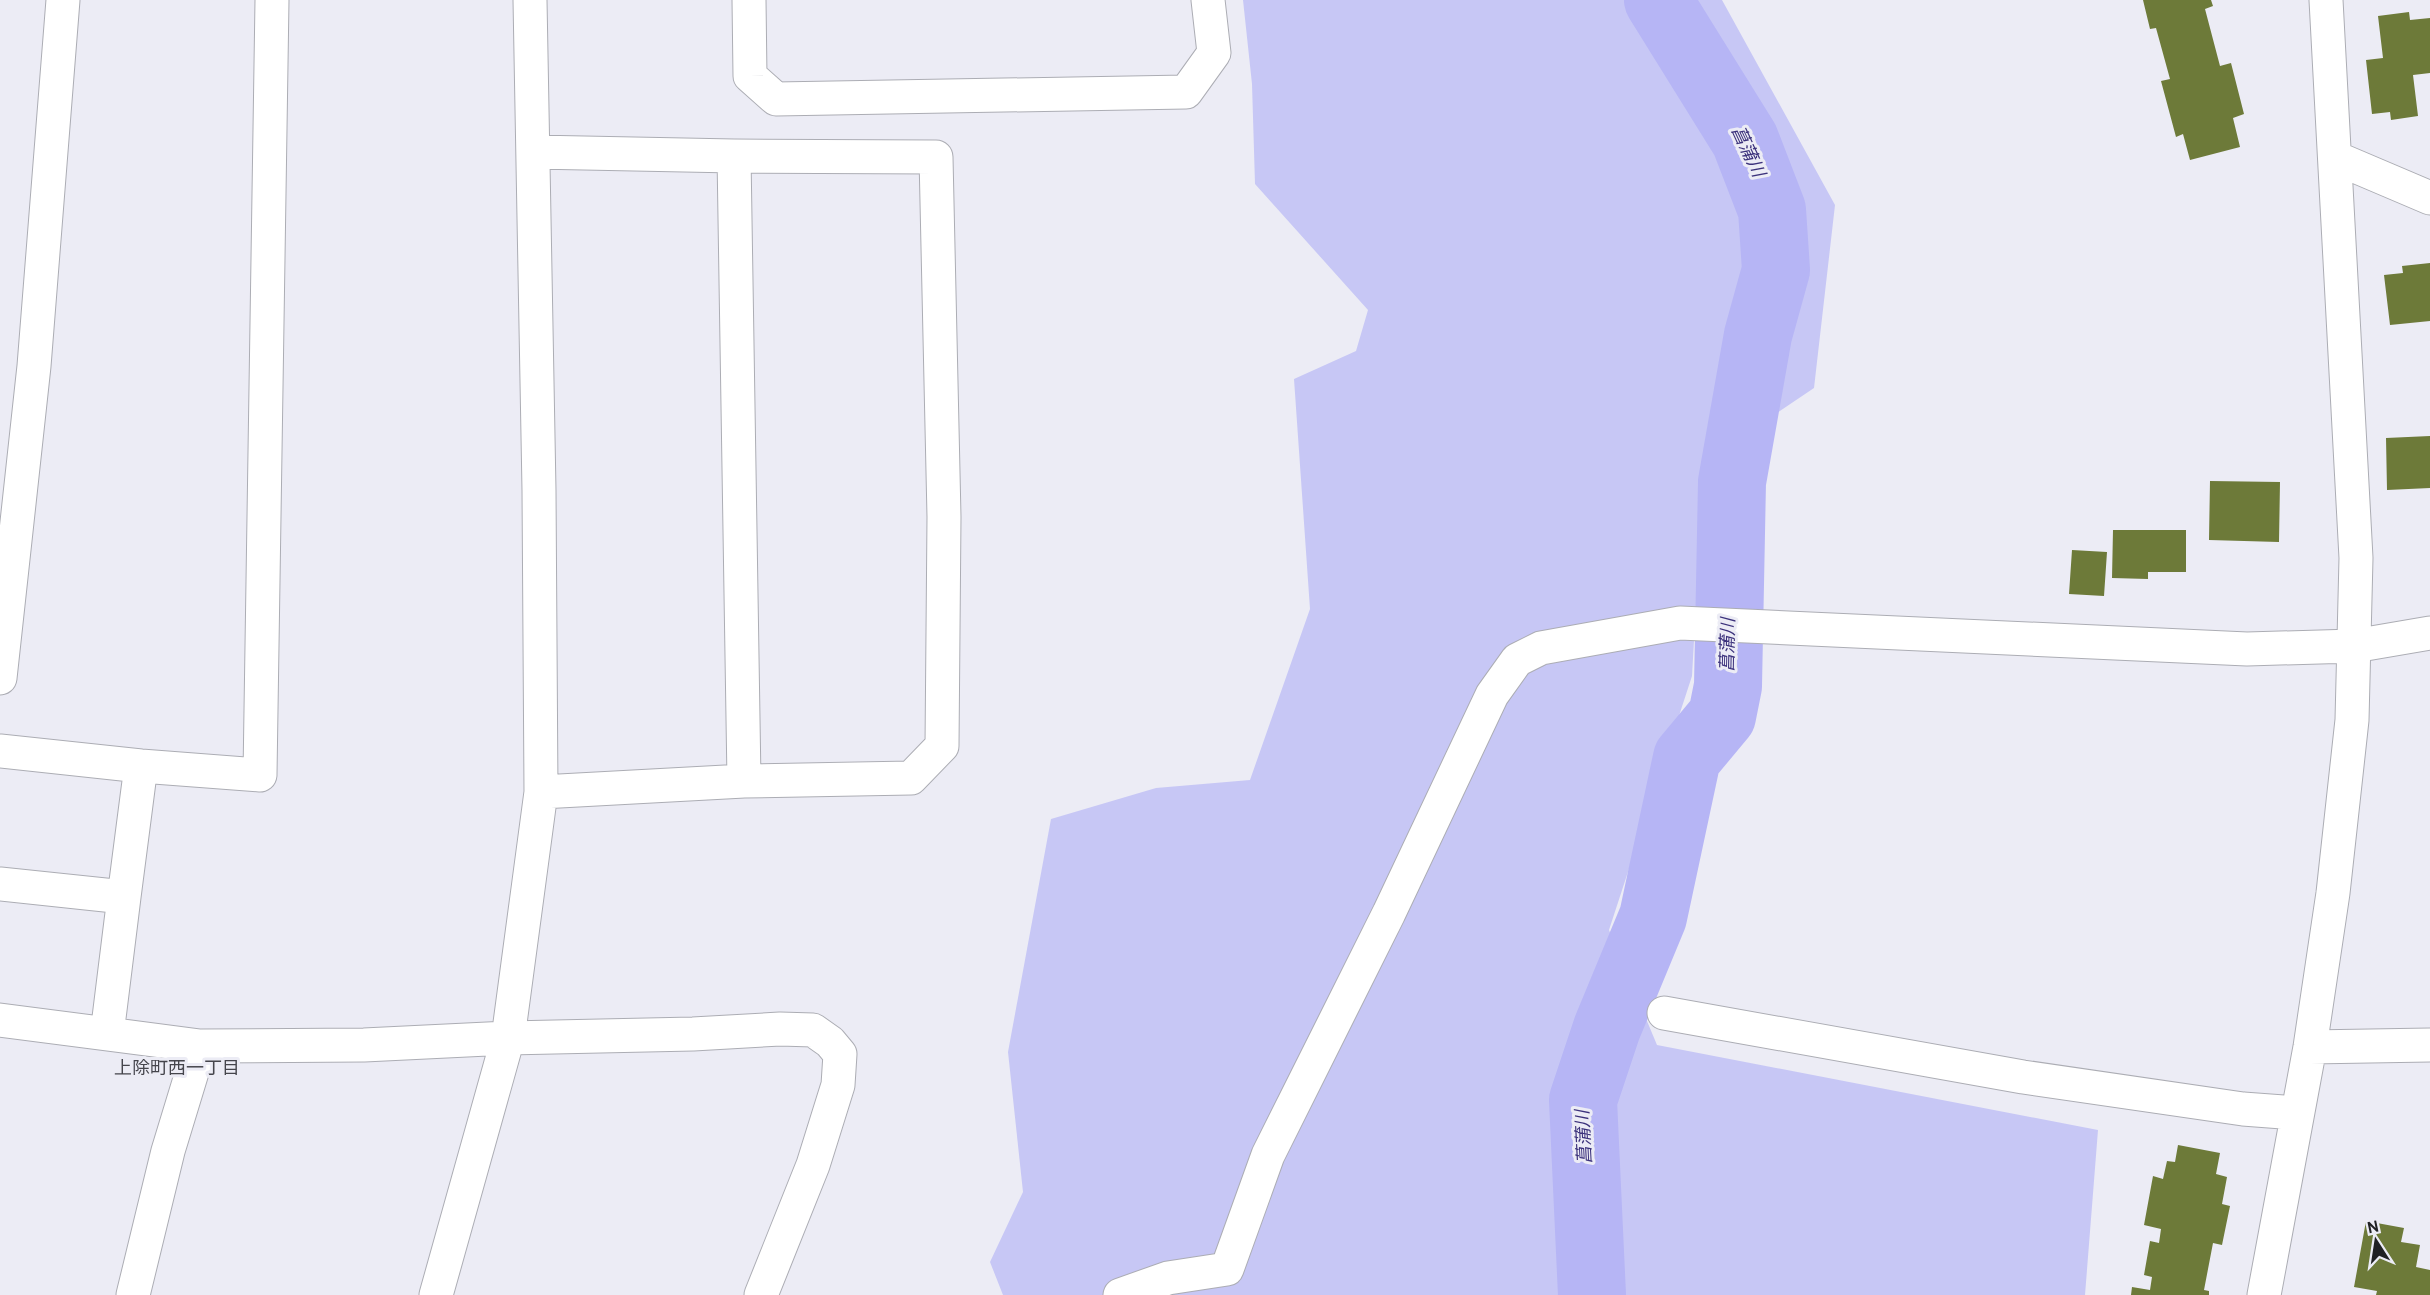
<svg xmlns="http://www.w3.org/2000/svg" width="2430" height="1295" viewBox="0 0 2430 1295" font-family="Overpass,'Noto Sans JP',sans-serif">
<rect width="100%" height="100%" fill="#ececf5"/>
<path fill="#c7c7f5" d="M1243,0H1722L1835,205L1814,388L1704,462L1692,676L1609,930L1657,1045L2098,1130L2085,1295H1003L990,1262L1023,1192L1008,1052L1051,819L1156,788L1250,780L1310,609L1294,379L1356,351L1368,310L1255,184L1252,84Z"/>
<g fill="none" stroke-linecap="round" stroke-linejoin="round">
<path stroke="#b6b5f5" stroke-width="68" d="M1592,1295L1583,1100L1607,1028L1653,917L1687,758L1722,716L1728,686L1732,482L1758,335L1776,270L1772,210L1745,140L1658,0"/>
</g>
<path fill="#6d7a39" d="M2143,0H2211L2213,6L2205,9L2220,66L2231,63L2244,114L2233,118L2240,147L2190,160L2183,134L2176,137L2161,81L2170,79L2156,28L2150,29Z
M2409,12L2410,20L2430,18V73L2413,75L2418,116L2391,120L2390,112L2372,114L2366,60L2383,58L2378,16Z
M2430,263V321L2390,325L2384,275L2403,273L2402,266Z
M2430,436V488L2387,490L2386,438Z
M2210,481L2280,482L2279,542L2209,540Z
M2113,530H2186V572H2148V579L2112,578Z
M2072,550L2107,552L2104,596L2069,594Z
M2178,1145L2220,1153L2216,1174L2227,1177L2222,1204L2230,1206L2222,1245L2213,1243L2204,1290L2209,1291V1295H2131L2132,1287L2150,1290L2152,1277L2144,1275L2150,1241L2159,1243L2161,1229L2144,1225L2153,1176L2163,1179L2167,1161L2175,1162Z
M2366,1221L2404,1228L2401,1242L2420,1245L2416,1267L2430,1270V1295H2376L2377,1291L2354,1287Z"/>
<g fill="none" stroke-linecap="round" stroke-linejoin="round">
<defs>
<path id="minor" d="M749,0L750,76L776,99L1186,92L1214,53L1208,0
M534,152L734,156L936,157L944,517L942,746L911,778L744,781L541,792
M734,156L744,781
M2336,158L2430,198
M0,678L34,366L63,0
M0,751L141,766L260,775L272,0
M0,884L124,897L141,766
M1664,1013L2023,1077L2243,1109L2297,1113
M0,1020L200,1046L364,1045L508,1038L693,1034L780,1029L813,1030L830,1042L840,1054L838,1085L813,1165L761,1295
M107,1034L124,897
M2310,1047L2430,1045
M133,1295L168,1151L200,1046
M436,1295L508,1038L541,792L539,490L530,0
M1120,1295L1168,1278L1227,1269L1268,1155L1389,913L1492,695L1517,660L1541,648L1680,623L2247,649L2354,646L2430,633
M2264,1295L2310,1047L2333,893L2352,720L2356,558L2326,0"/>
</defs>
<use href="#minor" stroke="#acadb4" stroke-width="35"/>
<use href="#minor" stroke="#fff" stroke-width="33"/>
</g>
<g text-anchor="middle" dominant-baseline="central" stroke-width="6" stroke-linejoin="round" paint-order="stroke">
<g font-size="18" font-style="italic" fill="#3c327c" stroke="#ececf5">
<text transform="translate(1747 152) rotate(65)">菖蒲川</text>
<text transform="translate(1729 645) rotate(-89)">菖蒲川</text>
<text transform="translate(1585 1137) rotate(-93)">菖蒲川</text>
</g>
<g font-size="18" fill="#45454c" stroke="#ececf5">
<text x="177" y="1069">上除町西一丁目</text>
</g>
</g>
<g transform="translate(2376 1241) rotate(348)" stroke="#ececf5" stroke-width="4.5" paint-order="stroke">
<path d="M0-4.5L10 22L0 15L-10 22Z" fill="#202124"/>
<text y="-9" font-size="16" font-weight="bold" text-anchor="middle" fill="#202124">N</text>
</g>
</svg>
